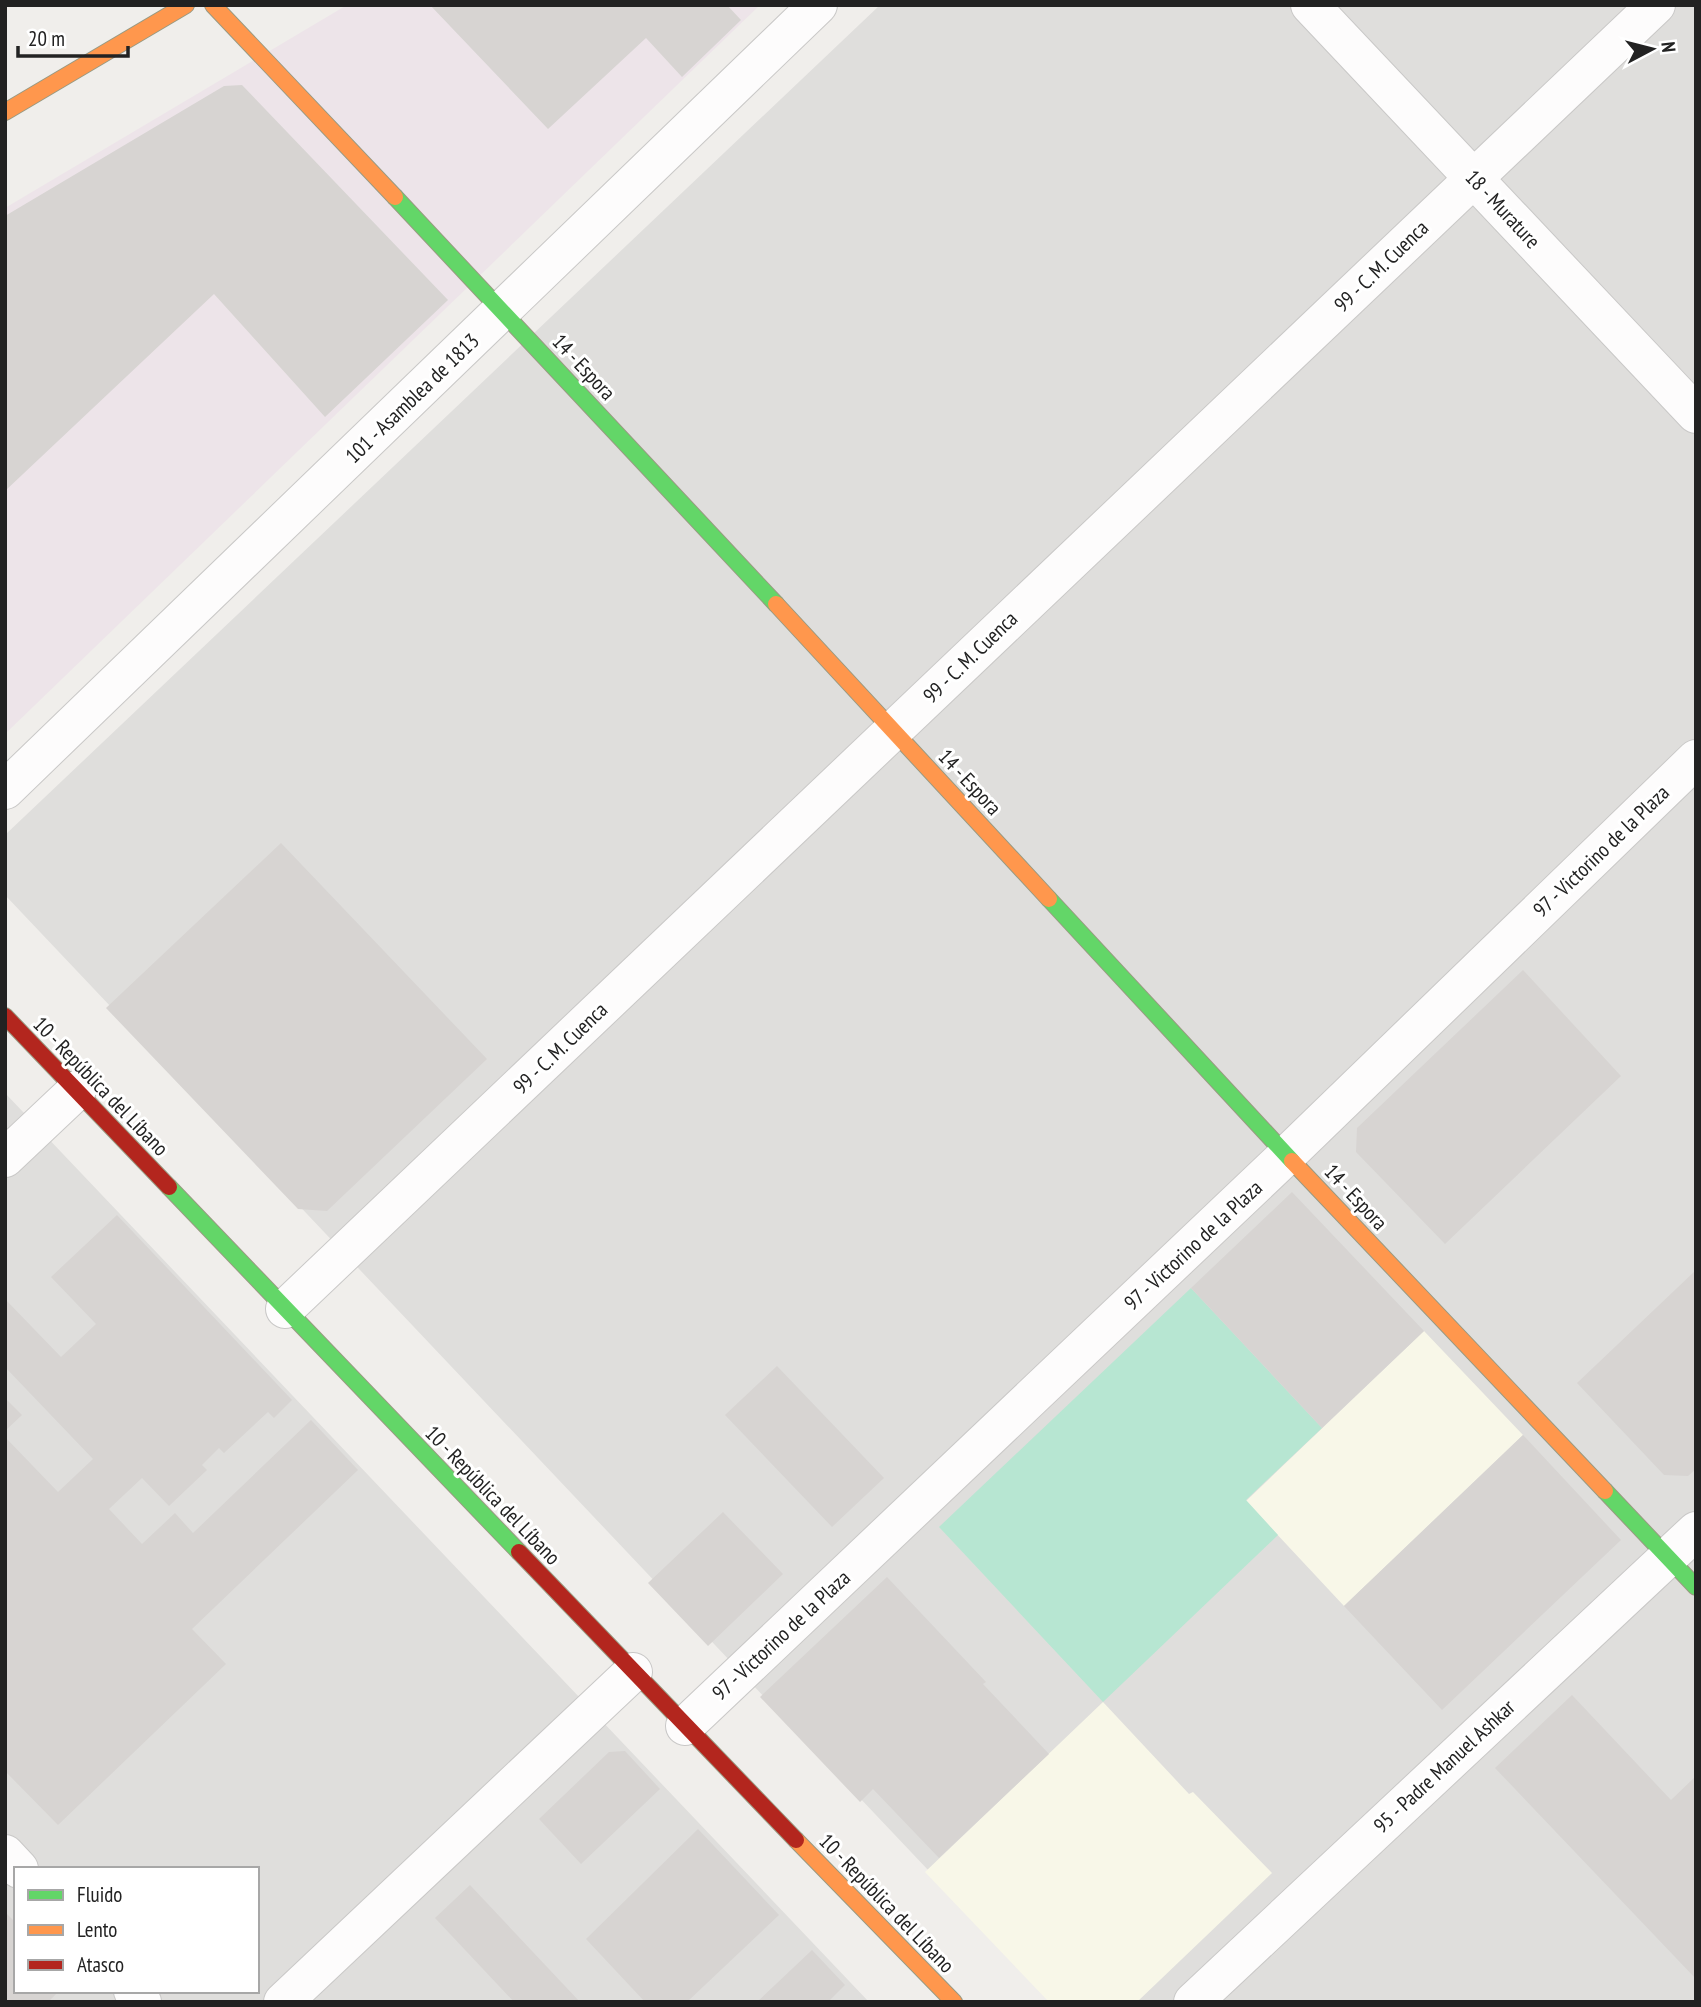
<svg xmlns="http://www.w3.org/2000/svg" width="1701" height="2007" viewBox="0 0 1701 2007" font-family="'PT Sans Narrow',sans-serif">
<rect width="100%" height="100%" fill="#f0eeeb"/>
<path fill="#dfdedc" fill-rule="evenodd" d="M880,5H1696V2002H1053L5,895V835Z
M5,1093L869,2002H5ZM16,1869H257V1991H16Z"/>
<path fill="#ede4e9" d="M347,5H760L5,734V208Z"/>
<path fill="#f8f7e8" d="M1424,1331L1523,1435L1344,1606L1246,1501Z
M1103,1702L1189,1794L1193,1792L1272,1873L1137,2002H1049L925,1872Z"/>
<path fill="#b7e6d2" d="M1191,1288L1322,1428L1246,1500L1278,1535L1103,1702L939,1527Z"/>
<path fill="#d7d4d2" d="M430,5H727L741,20L682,77L646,38L548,129Z
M242,85L448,300L325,417L214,294L5,491V216L224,86Z
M281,843L487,1059L327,1211L298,1209L106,1008Z
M1523,970L1621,1076L1445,1244L1356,1152L1357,1128Z
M1292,1192L1424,1331L1322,1428L1191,1288Z
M117,1215L292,1400L274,1418L268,1412L224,1453L219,1448L202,1465L207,1470L169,1506L142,1478L109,1509L142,1544L175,1513L193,1533L311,1420L358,1470L192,1629L226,1664L58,1825L5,1771V1437L58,1492L93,1459L5,1367V1299L61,1357L96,1324L51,1277Z
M1696,1270V1469L1688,1476L1664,1475L1577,1383Z
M777,1366L884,1478L832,1527L725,1415Z
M5,1398L22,1415L5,1431Z
M1523,1435L1621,1540L1442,1710L1344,1606Z
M723,1512L783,1574L708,1646L648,1583Z
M887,1577L986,1682L983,1684L1049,1754L939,1858L873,1789L860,1802L760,1697Z
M1572,1695L1671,1800L1696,1776V1979L1495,1768Z
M625,1751L660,1789L581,1864L539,1819L609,1752Z
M698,1829L779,1915L687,2002H645L586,1939Z
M470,1885L580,2002H514L435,1918Z
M5,1912L16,1923V1991H59L48,2002H5Z
M812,1950L845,1985L828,2002H757Z"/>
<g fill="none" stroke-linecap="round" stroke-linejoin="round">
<defs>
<path id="street" d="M1310,5L1696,414
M5,790L818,5
M5,1158L77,1090
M285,1309L1656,5
M685,1726L1287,1155L1696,759
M5,1854L19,1869
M133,1991L142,2002
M283,2002L633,1672
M1193,2002L1696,1531"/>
<path id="fast" d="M395,197L776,604
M1049,899L1292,1161
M169,1187L519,1552
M1605,1491L1696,1587"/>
<path id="slow" d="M213,5L395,197
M5,112L186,5
M776,604L1049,899
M1292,1161L1605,1491
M796,1840L954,2002"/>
<path id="jam" d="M5,1016L169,1187
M519,1552L796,1840"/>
</defs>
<use href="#street" stroke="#c9c8c7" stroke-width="40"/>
<use href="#fast" stroke="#999a82" stroke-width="18"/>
<use href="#slow" stroke="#999a82" stroke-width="18"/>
<use href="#jam" stroke="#999a82" stroke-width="18"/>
<use href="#street" stroke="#fdfcfc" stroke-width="38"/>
<use href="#fast" stroke="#63d668" stroke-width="16"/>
<use href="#slow" stroke="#ff974d" stroke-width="16"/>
<use href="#jam" stroke="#b3261e" stroke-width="16"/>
</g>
<g text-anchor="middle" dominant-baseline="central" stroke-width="6" stroke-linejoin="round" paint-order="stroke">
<g font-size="21" fill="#222" stroke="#fff">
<text transform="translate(1503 209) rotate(47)">18 - Murature</text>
<text transform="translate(1381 266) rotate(-44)">99 - C. M. Cuenca</text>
<text transform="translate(584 367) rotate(47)">14 - Espora</text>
<text transform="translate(412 398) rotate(-44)">101 - Asamblea de 1813</text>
<text transform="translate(970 657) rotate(-44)">99 - C. M. Cuenca</text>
<text transform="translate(970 782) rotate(47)">14 - Espora</text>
<text transform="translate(1601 851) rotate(-44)">97 - Victorino de la Plaza</text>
<text transform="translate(560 1048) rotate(-44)">99 - C. M. Cuenca</text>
<text transform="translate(101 1086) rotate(46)">10 - República del Líbano</text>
<text transform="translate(1356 1197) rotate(47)">14 - Espora</text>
<text transform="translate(1193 1245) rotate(-43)">97 - Victorino de la Plaza</text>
<text transform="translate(493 1495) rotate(46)">10 - República del Líbano</text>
<text transform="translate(781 1635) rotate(-43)">97 - Victorino de la Plaza</text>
<text transform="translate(1444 1766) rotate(-43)">95 - Padre Manuel Ashkar</text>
<text transform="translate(887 1903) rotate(46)">10 - República del Líbano</text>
</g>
</g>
<rect width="1701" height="2007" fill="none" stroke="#222222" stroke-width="14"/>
<rect x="14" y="1867" width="245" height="126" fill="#ffffff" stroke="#a7a7a7" stroke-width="2"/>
<rect x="28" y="1890" width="35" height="10" fill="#63d668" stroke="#a7a7a7" stroke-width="2"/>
<text x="77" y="1902" font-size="21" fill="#222222">Fluido</text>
<rect x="28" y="1925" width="35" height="10" fill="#ff974d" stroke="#a7a7a7" stroke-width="2"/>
<text x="77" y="1937" font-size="21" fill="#222222">Lento</text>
<rect x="28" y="1960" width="35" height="10" fill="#b3261e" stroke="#a7a7a7" stroke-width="2"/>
<text x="77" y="1972" font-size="21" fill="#222222">Atasco</text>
<g transform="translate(1652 49) rotate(83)" stroke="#ffffff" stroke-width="5" paint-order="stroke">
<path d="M0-5L12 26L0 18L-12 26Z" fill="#222222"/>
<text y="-10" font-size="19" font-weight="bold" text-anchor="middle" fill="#222222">N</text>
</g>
<path d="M18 46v10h110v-10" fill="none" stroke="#222222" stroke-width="3.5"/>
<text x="28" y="46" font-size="21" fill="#222222" stroke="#ffffff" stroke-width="5" paint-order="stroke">20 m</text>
</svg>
